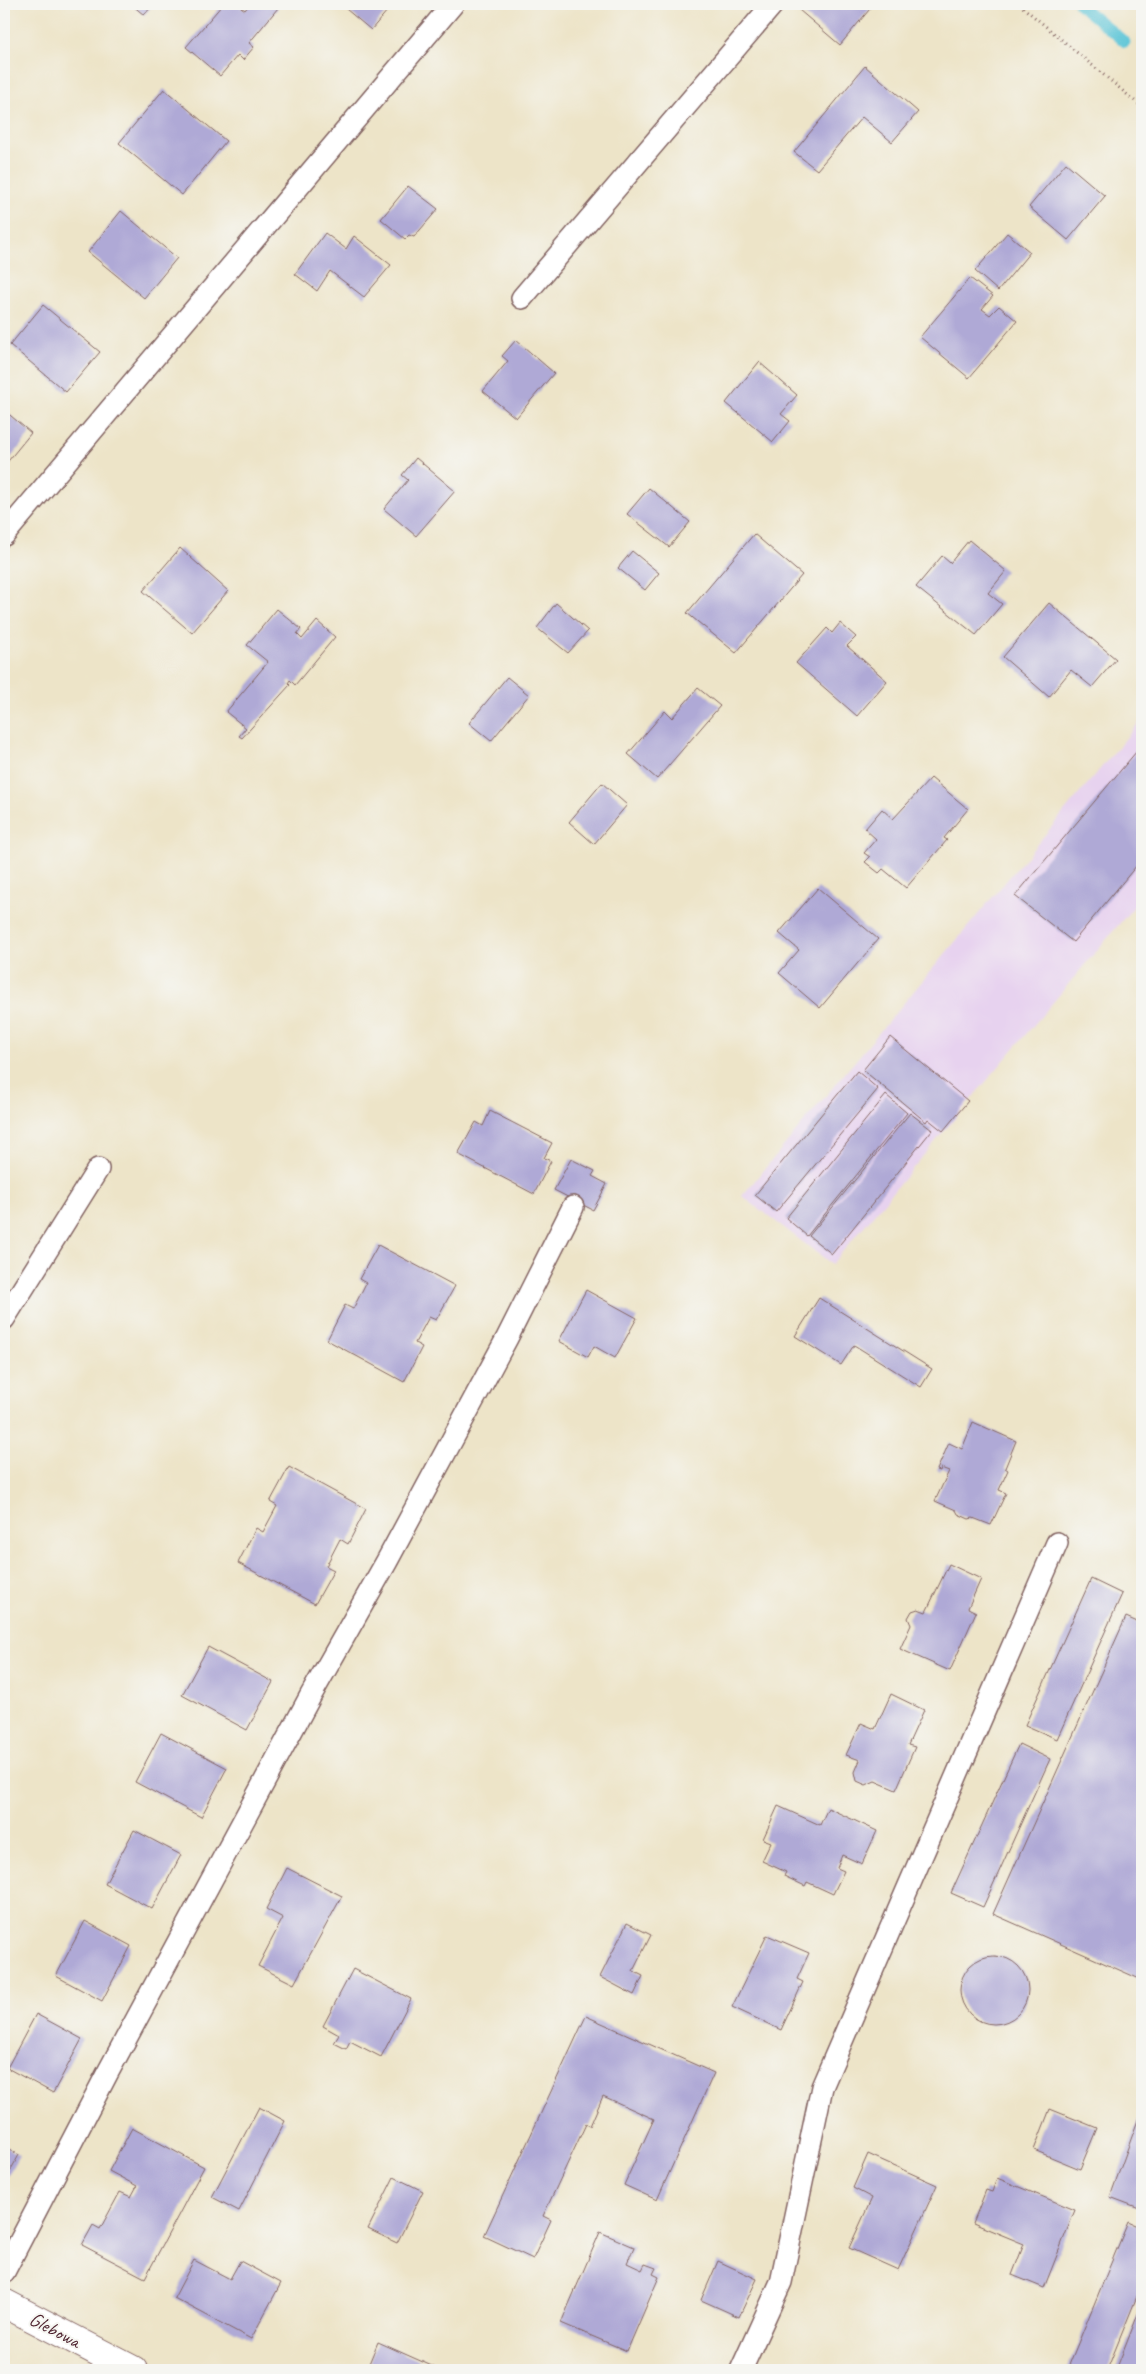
<svg xmlns="http://www.w3.org/2000/svg" width="1146" height="2374" viewBox="0 0 1146 2374" font-family="Caveat,sans-serif">
<rect width="100%" height="100%" fill="#f6f6f2"/>
<filter id="ink" filterUnits="userSpaceOnUse"><feTurbulence type="fractalNoise" baseFrequency=".02" numOctaves="2"/><feDisplacementMap in="SourceGraphic" scale="10" xChannelSelector="R" yChannelSelector="G"/><feConvolveMatrix kernelMatrix="1 2 1 2 8 2 1 2 1" color-interpolation-filters="sRGB"/></filter>
<filter id="wash" filterUnits="userSpaceOnUse"><feTurbulence type="fractalNoise" baseFrequency=".0096" numOctaves="4" result="noise"/><feDisplacementMap in="SourceGraphic" scale="20" xChannelSelector="R" yChannelSelector="G"/><feGaussianBlur stdDeviation="1.12" result="paint"/><feColorMatrix in="noise" values="0 0 0 0 0 0 0 0 0 0 0 0 0 0 0 0 0 1.4 0 .05"/><feComposite in="paint" operator="in"/></filter>
<g filter="url(#wash)">
<rect width="100%" height="100%" fill="#ede4c8"/>
<path fill="#e7d2ef" d="M1142,719V897L832,1264L742,1196Z"/>
<g fill="none" stroke-linecap="round" stroke-linejoin="round">
<path stroke="#5cc5d7" stroke-width="11" d="M1079,4L1125,42"/>
</g>
<g id="blocks">
<path fill="#afa9d6" d="M131,4H154L144,15Z
M223,4H237L245,10L250,4H273L278,8L249,43L254,47L243,60L238,55L220,76L186,47Z
M340,4H393L371,30Z
M792,4H874L840,45Z
M865,66L918,112L892,142L862,117L817,170L794,152Z
M164,89L226,141L182,195L119,143Z
M1066,163L1105,196L1068,240L1029,207Z
M408,186L438,209L414,237L409,235L405,239L381,219Z
M121,211L177,258L144,298L88,252Z
M325,233L346,249L354,236L391,265L364,297L330,271L317,291L295,274Z
M1007,233L1030,252L998,291L975,271Z
M970,278L993,296L982,309L990,315L999,306L1017,321L969,378L920,337Z
M43,305L100,352L66,392L10,345Z
M516,340L554,373L516,418L483,391L508,361L502,356Z
M759,362L797,395L781,414L790,421L773,442L726,403Z
M4,410L31,433L4,466Z
M416,458L455,491L416,536L384,509L408,480L402,475Z
M649,488L690,522L669,547L627,514Z
M754,534L802,575L736,653L687,613Z
M969,540L1006,571L988,593L1002,604L976,635L916,587L942,556L950,563Z
M180,548L228,591L192,633L143,591Z
M632,551L659,573L645,590L618,568Z
M556,603L588,631L568,653L537,628Z
M1049,603L1116,659L1092,687L1071,670L1049,697L1003,657Z
M277,609L301,629L297,634L302,639L317,621L335,637L295,685L290,680L288,683L290,685L242,738L239,736L246,728L226,712L268,662L247,645Z
M840,623L856,637L847,646L887,681L857,716L796,663L827,628L832,633Z
M507,677L529,695L491,741L469,723Z
M698,688L720,706L657,779L628,754L665,711L672,718Z
M1142,745V859L1073,942L1015,896Z
M931,778L968,809L944,838L947,840L906,888L883,869L879,873L865,862L870,857L864,853L876,839L865,829L882,809L893,819Z
M602,783L627,805L594,844L569,822Z
M818,888L878,939L820,1008L779,973L799,950L779,933Z
M890,1037L968,1101L943,1131L928,1119L926,1122L863,1070Z
M857,1071L878,1089L776,1212L755,1195Z
M886,1095L907,1113L807,1236L786,1218Z
M490,1111L552,1143L544,1158L551,1161L534,1194L458,1154L476,1122L483,1126Z
M910,1113L932,1130L832,1254L809,1236Z
M571,1159L595,1171L592,1176L607,1184L593,1210L554,1190Z
M378,1245L455,1286L436,1320L429,1317L415,1343L422,1347L404,1382L327,1340L345,1305L353,1309L366,1283L359,1279Z
M586,1290L637,1318L615,1358L594,1346L588,1357L559,1341Z
M819,1298L932,1369L921,1387L854,1345L841,1365L795,1336Z
M973,1422L1016,1441L1005,1468L1008,1470L999,1490L1006,1493L991,1525L973,1518L969,1519L958,1514L956,1510L935,1501L949,1471L941,1468L940,1471L937,1470L949,1443L962,1449Z
M289,1467L366,1509L348,1544L340,1539L326,1566L334,1570L315,1604L238,1563L256,1528L263,1532L277,1506L270,1502Z
M949,1564L981,1579L968,1608L976,1612L950,1671L900,1649L911,1625L908,1618L912,1611L918,1609L926,1612Z
M1091,1579L1122,1594L1057,1739L1025,1725Z
M1126,1617L1142,1624V1980L993,1914Z
M208,1647L273,1682L247,1730L182,1695Z
M891,1694L924,1710L908,1745L915,1747L896,1790L875,1781L866,1785L857,1781L855,1772L860,1760L846,1755L861,1723L875,1729Z
M161,1733L227,1768L201,1817L135,1782Z
M1019,1744L1050,1759L983,1907L951,1893Z
M778,1806L820,1825L828,1808L877,1831L862,1864L842,1855L837,1868L844,1871L833,1894L807,1882L805,1886L784,1876L786,1872L762,1861L771,1842L763,1839Z
M134,1830L181,1855L152,1909L105,1884Z
M287,1868L342,1896L294,1984L258,1966L283,1918L266,1909Z
M85,1921L131,1946L102,2001L56,1976Z
M627,1923L651,1935L633,1971L643,1976L634,1995L600,1977Z
M767,1935L809,1953L797,1979L803,1982L781,2030L732,2007Z
M960 1990a34 34 0 1 1 68 0a34 34 0 1 1-68 0Z
M353,1969L411,1999L381,2057L350,2041L346,2049L334,2043L339,2035L323,2026Z
M36,2014L82,2039L53,2093L7,2068Z
M586,2016L714,2073L657,2200L624,2185L654,2119L603,2096L590,2126L586,2124L543,2216L551,2220L533,2259L484,2236Z
M259,2107L285,2121L239,2211L212,2197Z
M1050,2109L1097,2128L1080,2169L1034,2150Z
M1142,2109V2209L1110,2197Z
M132,2128L204,2167L145,2278L82,2245L93,2225L100,2229L120,2192L131,2197L137,2186L109,2171Z
M4,2146L19,2155L4,2182Z
M868,2154L937,2185L898,2270L849,2248L872,2198L853,2188Z
M394,2177L423,2191L397,2243L368,2229Z
M997,2178L1075,2210L1044,2288L1012,2275L1024,2244L973,2223L986,2190L992,2192Z
M1128,2222L1142,2228V2284L1107,2370H1067Z
M600,2232L634,2247L627,2263L642,2270L645,2264L656,2268L653,2274L659,2277L627,2351L561,2323Z
M194,2260L230,2279L240,2261L281,2283L251,2339L174,2298Z
M718,2261L757,2279L739,2317L701,2300Z
M1142,2304V2370H1116Z
M378,2342L434,2367L432,2370H379L368,2366Z"/>
</g>
</g>
<g filter="url(#ink)">
<use href="#blocks" fill-opacity="0" stroke="#836462" stroke-width="1"/>
<g fill="none" stroke-linecap="round" stroke-linejoin="round">
<defs>
<path id="service" d="M522,298L773,4
M4,535L453,4
M4,1319L98,1169
M4,2272L107,2074L311,1695L387,1561L507,1338L573,1207
M741,2370L781,2282L822,2087L1057,1543"/>
<path id="minor" d="M4,2303L133,2370"/>
</defs>
<use href="#service" stroke="#836462" stroke-width="24"/>
<use href="#minor" stroke="#836462" stroke-width="30"/>
<path stroke="#836462" stroke-width="3" stroke-dasharray="1 4" stroke-linecap="butt" d="M1019,4L1142,107"/>
<use href="#service" stroke="#fff" stroke-width="21"/>
<use href="#minor" stroke="#fff" stroke-width="28"/>
</g>
</g>
<g text-anchor="middle" dominant-baseline="central" stroke-width="4" stroke-linejoin="round" paint-order="stroke">
<g font-size="20" fill="#4a1f2b" stroke="#f6f6f2">
<text transform="translate(55 2330) rotate(28)">Glebowa</text>
</g>
</g>
<rect width="1146" height="2374" fill="none" stroke="#f6f6f2" stroke-width="20"/>
</svg>
